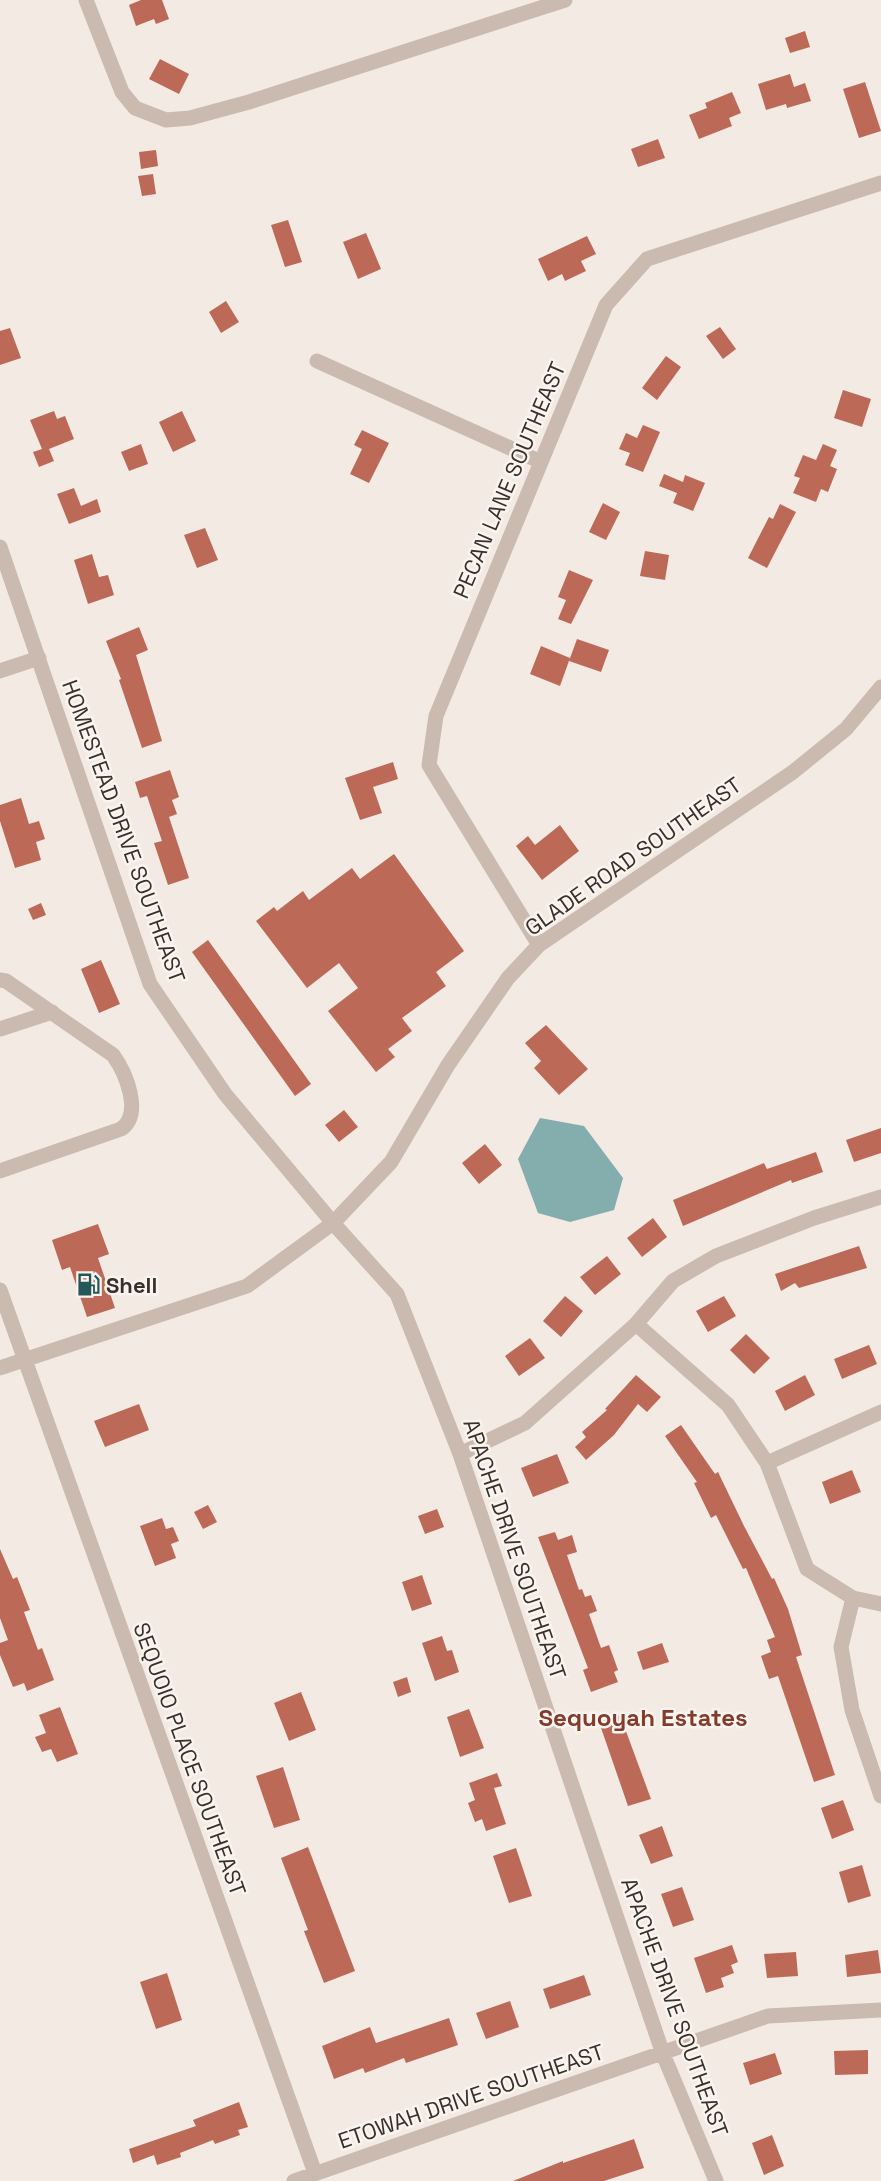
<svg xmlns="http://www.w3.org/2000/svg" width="881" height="2181" viewBox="0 0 881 2181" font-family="'Space Grotesk',sans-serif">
<rect width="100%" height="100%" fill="#f2eae3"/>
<path fill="#84adad" d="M540,1118L584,1126L623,1178L614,1210L570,1222L538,1213L518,1159Z"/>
<path fill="#bc6a57" d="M141,0H162L169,19L156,24L154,19L136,26L129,5Z
M805,31L810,47L790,53L785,38Z
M160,59L189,74L179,94L149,79Z
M790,74L794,87L805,83L811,101L787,108L786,104L766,110L758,84Z
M865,82L881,131L859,138L843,89Z
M732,92L741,113L729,118L732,126L699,139L689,115L707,108L705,103Z
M658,139L665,158L638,167L631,149Z
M156,150L158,166L141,169L139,152Z
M153,174L156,194L142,196L138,176Z
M288,220L302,262L285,267L271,225Z
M366,233L381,269L358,279L343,242Z
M587,236L596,254L581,261L586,271L565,281L562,274L548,281L538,259Z
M226,301L239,322L221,333L209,312Z
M720,327L736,349L723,359L706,336Z
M10,328L21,358L0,365V331Z
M666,356L681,367L657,400L642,388Z
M843,390L871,399L862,427L834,418Z
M54,411L57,419L65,416L74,439L49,449L54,461L39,467L33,452L42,449L30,420Z
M182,411L196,441L173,452L159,422Z
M643,425L660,432L643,472L625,465L630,453L619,449L626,433L637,438Z
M362,430L389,443L369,483L350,474L362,449L354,445Z
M141,444L148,464L129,471L121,452Z
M823,444L837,450L830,466L837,469L828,492L821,489L816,502L793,493L800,478L794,476L803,455L816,460Z
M664,474L683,482L685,475L705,483L693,511L673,503L677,493L659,486Z
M74,488L81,506L97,499L101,512L69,524L57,494Z
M603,503L620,512L606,540L589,532Z
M780,504L796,512L767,568L748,558L769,517L773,519Z
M205,528L218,560L197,568L184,535Z
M645,551L669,555L665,580L640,576Z
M92,554L99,577L108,575L114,595L88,604L74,560Z
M569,570L593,580L571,624L558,619L566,600L558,597Z
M139,627L148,650L136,655L162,741L142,748L119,680L121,679L106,641Z
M577,639L609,650L601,672L569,661Z
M541,646L570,658L560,686L530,674Z
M393,762L398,779L373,787L382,813L360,820L345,778Z
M170,770L179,797L172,800L177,814L169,817L189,878L168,885L154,843L162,841L147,796L140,798L135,782Z
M21,798L29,824L39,821L45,839L36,842L41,860L15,868L0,821V805Z
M560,825L579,851L542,880L516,846L528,836L535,845Z
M394,854L464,951L436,972L446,986L402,1018L412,1031L388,1049L395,1057L376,1072L328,1011L358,988L339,963L307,988L256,921L274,907L277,911L303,891L309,900L352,868L360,879Z
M41,903L46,915L33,920L28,909Z
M208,940L311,1084L295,1096L192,952Z
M101,960L120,1004L99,1013L81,969Z
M546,1025L588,1069L559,1095L534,1068L541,1061L525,1043Z
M344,1110L358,1127L339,1142L325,1125Z
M881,1128V1153L854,1162L846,1140Z
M485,1144L502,1165L479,1184L462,1163Z
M816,1152L823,1172L792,1183L791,1180L683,1226L673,1200L764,1163L767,1169Z
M653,1218L667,1237L642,1257L627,1238Z
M98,1224L109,1254L98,1258L115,1308L87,1317L70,1267L62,1270L52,1240Z
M859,1246L867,1268L799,1288L795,1283L781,1291L775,1274Z
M607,1256L621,1274L595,1295L580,1277Z
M565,1296L583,1311L561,1337L543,1321Z
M724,1296L736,1316L708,1332L696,1311Z
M746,1334L770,1358L754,1374L730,1350Z
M530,1338L545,1358L519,1376L505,1356Z
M869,1345L877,1364L842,1379L834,1359Z
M636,1375L661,1397L647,1412L638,1404L614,1435L586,1460L575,1447L586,1437L582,1432L607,1410L605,1409Z
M805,1375L815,1395L785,1411L775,1391Z
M139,1404L149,1430L105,1447L94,1421Z
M681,1425L715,1474L718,1472L744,1526L772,1579L774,1578L788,1609L802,1655L796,1657L835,1775L814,1782L778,1676L769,1679L761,1656L771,1652L767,1640L775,1637L746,1568L743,1569L716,1515L711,1518L694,1483L697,1482L665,1436Z
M557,1454L569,1483L533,1497L521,1468Z
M852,1470L861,1492L830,1504L822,1482Z
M208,1505L217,1522L203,1529L194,1512Z
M437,1509L444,1527L425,1534L418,1516Z
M162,1518L166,1529L173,1527L179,1541L171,1544L176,1558L155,1566L140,1526Z
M555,1532L558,1540L572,1535L577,1552L567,1555L579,1590L582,1589L585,1597L591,1595L597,1611L589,1614L601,1648L609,1645L618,1670L614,1672L618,1682L591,1692L583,1670L588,1668L538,1537Z
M0,1549L13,1579L17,1577L30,1610L24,1612L38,1650L42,1648L54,1680L27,1691L24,1683L13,1687L0,1655V1643L8,1640L0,1618Z
M422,1575L432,1604L412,1611L402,1582Z
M442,1636L447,1651L452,1650L459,1672L435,1681L422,1643Z
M662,1643L669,1662L643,1670L637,1652Z
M407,1677L411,1692L398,1697L393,1682Z
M301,1692L316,1730L289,1741L274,1703Z
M60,1707L78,1754L57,1762L51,1749L42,1752L35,1737L46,1733L39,1715Z
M469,1709L484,1748L460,1757L447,1717Z
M620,1715L651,1799L628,1806L599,1722Z
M283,1767L300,1820L274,1828L256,1776Z
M497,1773L502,1786L494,1788L506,1824L486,1831L482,1819L475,1822L468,1803L475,1800L469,1783Z
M843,1800L854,1830L832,1839L821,1808Z
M662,1826L673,1856L651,1864L639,1835Z
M308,1847L355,1971L324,1983L304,1931L308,1930L281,1858Z
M516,1848L532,1896L509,1903L493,1856Z
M862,1865L871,1896L848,1903L839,1872Z
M682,1887L694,1920L673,1927L661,1894Z
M732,1945L738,1962L731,1965L734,1973L721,1978L724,1987L706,1993L694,1958Z
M878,1950L881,1973L847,1977L845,1955Z
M796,1952L798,1976L767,1978L764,1954Z
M167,1973L182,2020L156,2029L140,1982Z
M584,1975L591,1995L550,2009L543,1989Z
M510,2001L519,2027L486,2039L476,2013Z
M449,2018L458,2045L406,2063L404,2058L365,2073L363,2068L334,2079L322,2046L370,2027L376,2043Z
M868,2050V2074L835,2075L834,2051Z
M775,2053L782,2074L750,2085L743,2063Z
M239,2102L248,2127L238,2130L240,2135L215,2144L213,2140L180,2153L181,2157L157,2165L154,2155L133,2163L129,2149L196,2126L193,2120Z
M772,2135L784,2166L764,2175L752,2143Z
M634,2139L644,2168L604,2181H513L563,2161V2163Z"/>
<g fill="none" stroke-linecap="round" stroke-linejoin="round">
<path stroke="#cabaaf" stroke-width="15" d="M86,0L122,92L135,108L166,120L190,118L249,102L565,0
M317,361L539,461
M0,547L150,984L225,1094L333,1223L397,1294L460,1454L663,2054L716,2181
M0,671L39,658
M539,945L429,765L436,716L606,305L647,259L881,183
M0,980L6,981L113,1055C126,1073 143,1114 121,1129L0,1171
M0,1029L52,1012
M0,1290L315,2173
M636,1324L673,1281L716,1256L814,1218L881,1197
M0,1368L247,1286L333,1223L391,1162L448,1065L508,978L539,945L793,772L846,729L881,687
M460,1454L525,1423L636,1324L728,1405L767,1463L807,1569L853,1598L881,1604
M767,1463L881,1412
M853,1598L841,1647L852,1710L881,1796
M294,2181L768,2016L881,2010"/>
</g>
<defs>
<symbol id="fuel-bare" viewBox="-9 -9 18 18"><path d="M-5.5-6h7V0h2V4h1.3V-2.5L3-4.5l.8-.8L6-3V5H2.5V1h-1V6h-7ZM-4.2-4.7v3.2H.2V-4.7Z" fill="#255758" stroke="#faf4ef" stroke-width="2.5" paint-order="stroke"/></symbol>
</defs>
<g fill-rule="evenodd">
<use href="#fuel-bare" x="72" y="1268" width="33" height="33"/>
</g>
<g text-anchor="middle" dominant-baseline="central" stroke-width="5" stroke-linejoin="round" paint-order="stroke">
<g font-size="22" fill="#39302c" stroke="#faf4ef">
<text transform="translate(509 480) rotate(-67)">PECAN LANE SOUTHEAST</text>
<text transform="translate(124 831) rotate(70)">HOMESTEAD DRIVE SOUTHEAST</text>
<text transform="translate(633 856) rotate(-35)">GLADE ROAD SOUTHEAST</text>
<text transform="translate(515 1549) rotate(71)">APACHE DRIVE SOUTHEAST</text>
<text transform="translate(190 1759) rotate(70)">SEQUOIO PLACE SOUTHEAST</text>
<text transform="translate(675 2007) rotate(70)">APACHE DRIVE SOUTHEAST</text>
<text transform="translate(471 2096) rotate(-19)">ETOWAH DRIVE SOUTHEAST</text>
</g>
<g font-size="22" font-weight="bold" fill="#39302c" stroke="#faf4ef" text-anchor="start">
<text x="106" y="1285">Shell</text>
</g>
<g font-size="24" font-weight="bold" fill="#823c2c" stroke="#faf4ef">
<text x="643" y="1717">Sequoyah Estates</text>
</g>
</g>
</svg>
